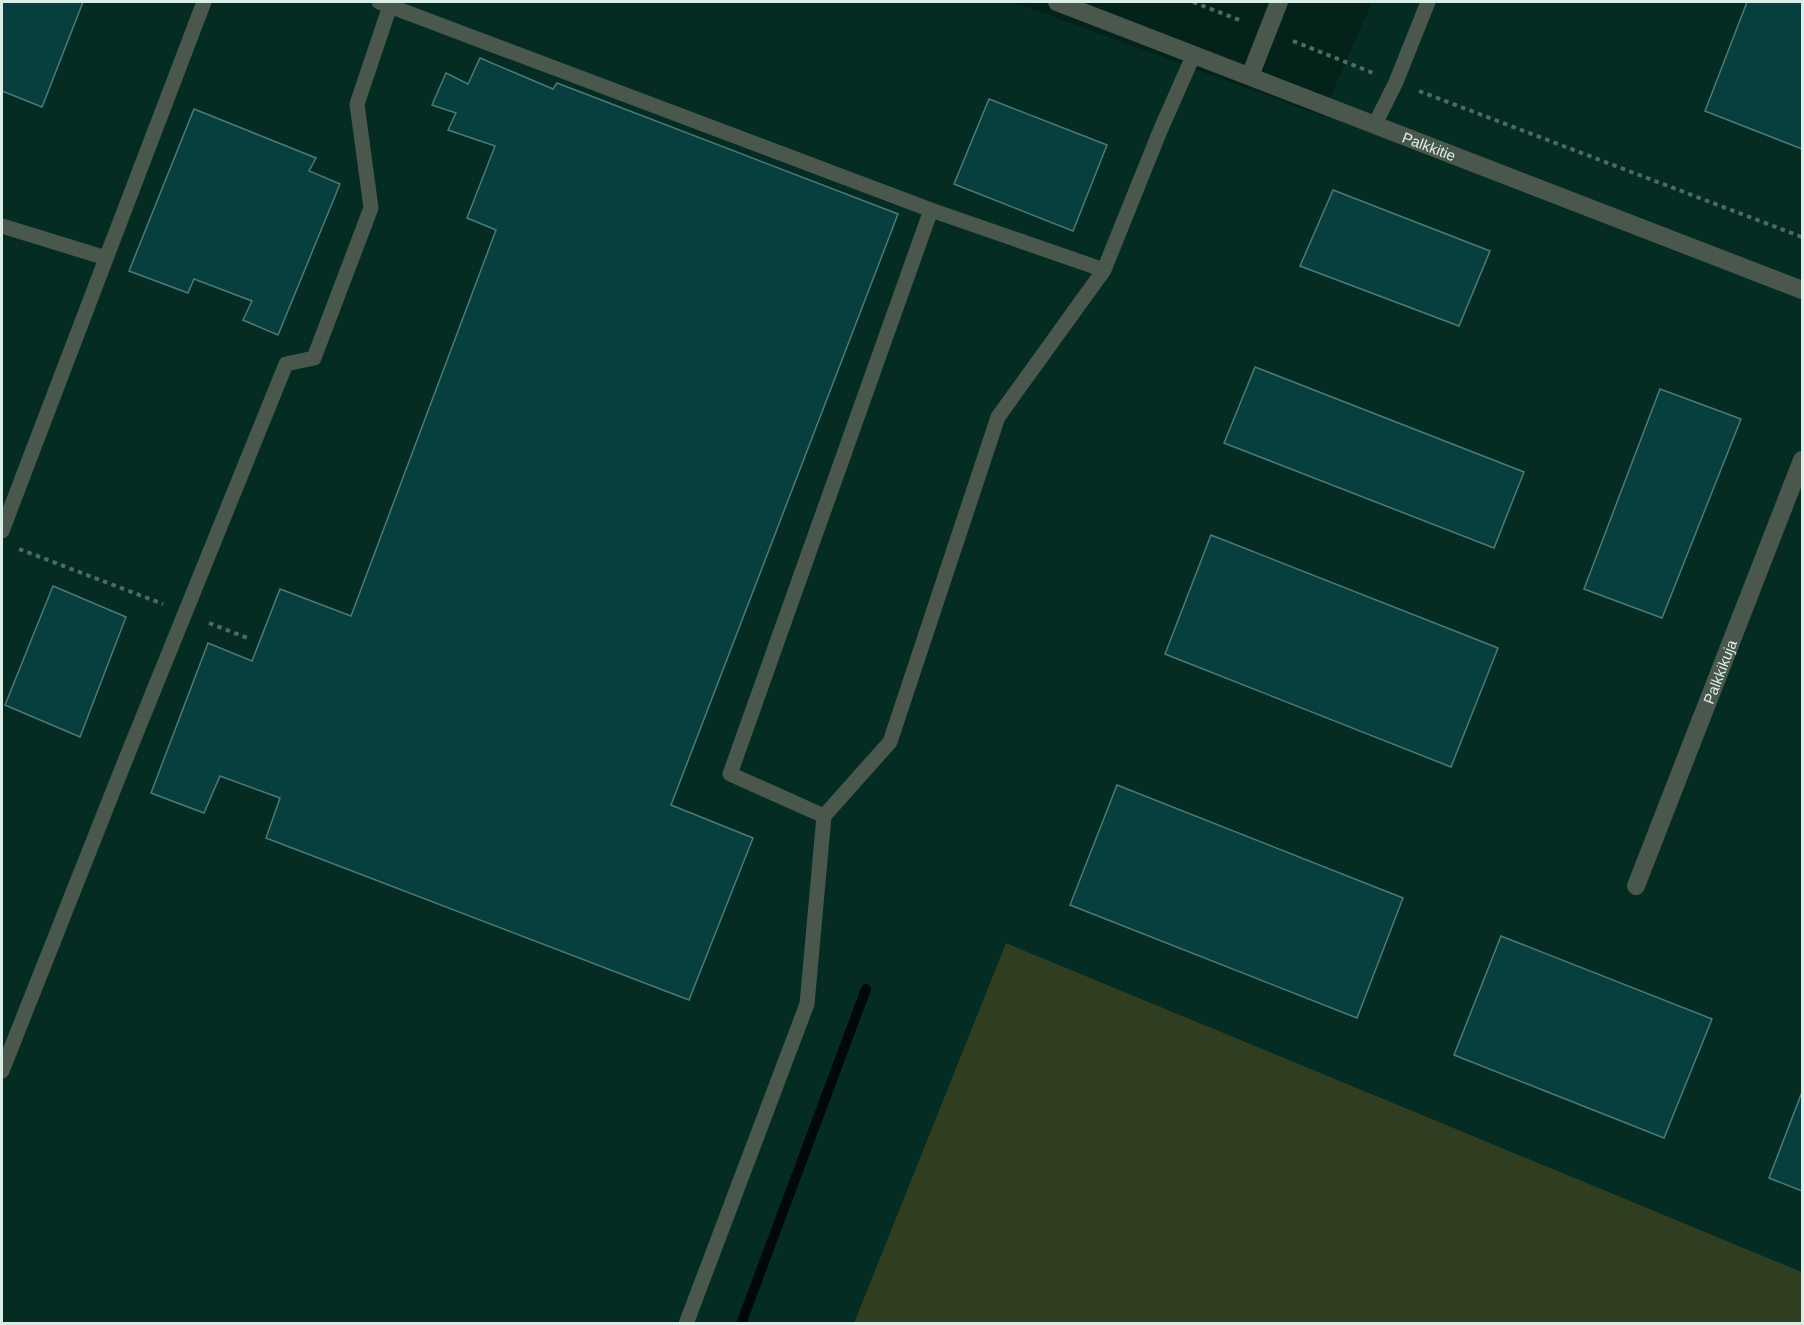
<svg xmlns="http://www.w3.org/2000/svg" width="1804" height="1325" viewBox="0 0 1804 1325" font-family="Arial,sans-serif">
<rect width="100%" height="100%" fill="#03221a"/>
<path fill="#042c22" d="M2,2H1013L1322,116L1372,2H1802V1272L1006,943L854,1323L2,1324Z"/>
<path fill="#2f3d20" d="M1006,943L1802,1272V1323H854Z"/>
<g fill="none" stroke-linecap="round" stroke-linejoin="round">
<path stroke="#00080c" stroke-width="10" d="M741,1324L866,989"/>
</g>
<path fill="#073f3e" stroke="#4d7a78" stroke-width="1.5" d="M2,2H83L42,107L2,91Z
M1747,2H1802V149L1705,111Z
M480,58L553,89L557,83L898,214L671,805L753,838L689,1000L266,838L280,798L220,776L204,813L151,793L208,643L252,661L280,589L351,616L496,230L467,218L495,146L448,130L456,113L432,105L446,73L468,84Z
M989,99L1107,145L1073,231L954,184Z
M194,109L316,158L309,171L340,184L278,335L243,320L252,301L194,279L188,293L129,271Z
M1333,190L1490,251L1459,326L1300,266Z
M1255,367L1524,472L1494,548L1224,443Z
M1660,389L1741,419L1662,618L1584,589Z
M1211,535L1498,648L1451,767L1165,654Z
M53,586L126,617L80,737L5,705Z
M1117,785L1403,898L1357,1018L1070,905Z
M1501,936L1712,1019L1664,1138L1454,1055Z
M1802,1092V1191L1769,1178Z"/>
<g fill="none" stroke-linecap="round" stroke-linejoin="round">
<path stroke="#4e6a62" stroke-width="4" stroke-dasharray="4.5 4.5" stroke-linecap="butt" d="M1193,2L1242,21
M1293,41L1373,73
M1419,91L1802,237
M19,549L163,604
M209,623L250,639"/>
<path stroke="#4a574d" stroke-width="15" d="M379,2L931,210
M1375,124L1396,82L1428,2
M2,226L106,258
M2,531L204,2
M824,816L890,742L998,417L1104,270
M2,1071L125,761L286,364L314,358L371,208L357,104L390,6
M686,1324L807,1004L824,816L730,774L931,210L1104,270L1160,131L1194,54"/>
<g stroke="#4a574d" stroke-width="18">
<path id="s1" d="M1057,2L1802,290"/>
<path d="M1250,76L1279,2"/>
<path id="s2" d="M1636,886L1802,460"/>
</g>
</g>
<g text-anchor="middle" dominant-baseline="central" stroke-width="6" stroke-linejoin="round" paint-order="stroke">
<g font-size="15" fill="#d9eee6" stroke="#03221a">
<text stroke="none"><textPath href="#s1" startOffset="399">Palkkitie</textPath></text>
<text stroke="none"><textPath href="#s2" startOffset="230">Palkkikuja</textPath></text>
</g>
</g>
<rect width="1804" height="1325" fill="none" stroke="#d9eee6" stroke-width="6"/>
</svg>
